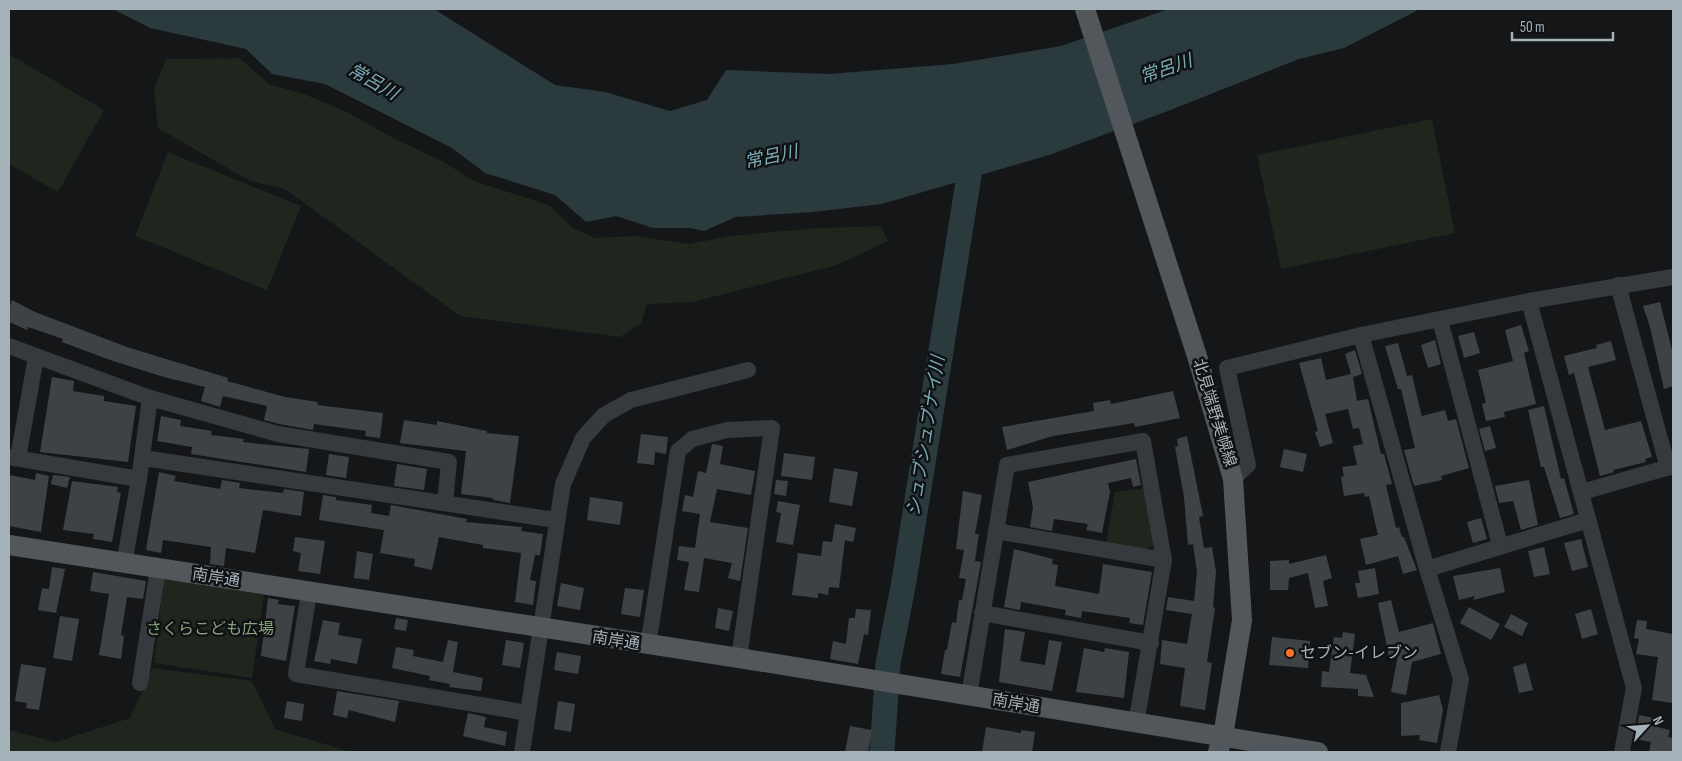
<svg xmlns="http://www.w3.org/2000/svg" width="1682" height="761" viewBox="0 0 1682 761" font-family="'Sofia Sans Condensed','Noto Sans JP',sans-serif">
<rect width="100%" height="100%" fill="#151618"/>
<path fill="#1e261d" d="M9,54L104,110L58,192L9,164Z
M239,58L269,84L304,94L349,113L397,140L442,161L474,181L549,205L573,228L595,238L635,236L689,244L730,236L818,228L881,226L888,241L837,265L693,302L647,304L641,323L620,337L460,316L285,189L250,181L158,128L154,89L166,59Z
M1432,119L1455,233L1281,269L1257,155Z
M168,152L301,206L267,290L135,236Z
M1145,488L1157,543L1147,549L1106,543L1115,492Z
M164,577L264,595L252,678L154,663Z
M152,668L252,681L275,729L351,752H9V730L56,742L130,718Z"/>
<path fill="#2a3a3d" d="M113,9H434L555,85L605,92L670,111L707,100L726,70L829,74L953,64L1061,46L1169,9H1420L1344,48L1299,59L1168,111L1049,155L882,204L813,212L736,217L704,231L690,228H653L616,216L586,222L555,195L485,173L452,148L325,84L272,74L246,49L150,28Z"/>
<g fill="none" stroke-linecap="round" stroke-linejoin="round">
<path stroke="#2a3a3d" stroke-width="25" d="M882,752L888,664L904,581L974,145"/>
</g>
<path fill="#3f4245" d="M12,300L35,312L127,347L228,378L227,381L285,397L318,402L317,405L383,413L380,438L365,436L366,431L314,424L313,430L279,424L264,420L267,406L223,396L220,407L201,401L205,387L164,377L110,360L62,342L63,339L28,327L27,330L9,322V308Z
M1660,302L1673,354V386L1664,389L1650,327L1643,306Z
M1521,325L1529,351L1524,353L1536,404L1504,412L1505,417L1486,421L1482,404L1486,403L1478,370L1513,361L1505,330Z
M1474,332L1480,353L1464,358L1458,336Z
M1435,340L1441,364L1428,368L1421,345Z
M1611,341L1616,360L1588,367L1605,430L1641,421L1652,457L1645,459L1646,462L1613,470L1614,472L1600,476L1574,373L1569,375L1564,356L1597,348L1596,345Z
M1398,343L1407,376L1412,375L1421,413L1422,416L1445,410L1448,421L1456,419L1469,468L1441,476L1442,480L1414,486L1404,450L1415,448L1401,389H1398L1385,346Z
M1355,350L1362,374L1353,377L1357,401L1368,399L1381,454H1384L1392,484L1386,485L1396,528L1399,527L1402,537H1404L1417,570L1403,574L1398,556L1366,565L1360,539L1378,535L1369,496L1365,497L1364,493L1344,496L1341,477L1344,476L1342,467L1357,465L1353,446L1363,444L1359,428L1353,429L1348,409L1325,414L1333,443L1320,447L1315,432L1318,431L1299,363L1321,358L1326,380L1351,374L1345,354Z
M52,377L74,381L73,391L104,396V401L136,406L128,462L40,452Z
M1173,391L1180,418L1135,427L1134,423L1053,436L1007,450L1002,427L1094,411L1093,403L1110,400L1111,404Z
M1544,406L1561,479L1564,478L1574,514L1560,518L1544,467H1541L1528,410Z
M161,416L181,420L180,426L212,431L211,435L244,439L243,442L309,449L306,472L191,454L192,447L157,441Z
M404,420L437,425V421L487,431V433L519,436L510,503L493,500V498L461,494L466,451L400,443Z
M1490,426L1496,448L1485,451L1479,429Z
M641,434L668,437L666,454L655,452L654,465L637,463Z
M1187,436L1203,516L1199,517L1204,548L1212,547L1216,572L1213,607L1215,608L1207,662L1212,663L1205,710L1180,706L1185,668L1160,664L1162,640L1187,644L1192,614L1166,610L1168,597L1194,601L1197,572L1193,544L1188,545L1184,497L1175,447L1178,446L1177,439Z
M712,444L723,446L720,464L755,471L751,495L717,489L710,522L748,528L740,581L728,578L732,563L704,558L699,592L684,590L689,562L677,560L679,546L695,548L700,514L682,511L685,495L693,497L698,471L706,473Z
M1284,449L1307,454L1303,472L1280,467Z
M784,453L815,457L812,480L781,476Z
M329,454L349,457L346,478L326,475Z
M1136,459L1141,485L1133,487L1131,478L1108,483L1110,492L1102,533L1086,530L1088,524L1054,519L1052,531L1030,527L1033,507L1028,482Z
M397,464L427,469L424,490L394,486Z
M834,468L858,472L852,506L829,502Z
M159,472L176,476L174,481L220,489L222,480L240,483L239,488L283,493L284,489L304,492L301,516L263,510L255,553L226,548L224,566L210,564L211,547L163,540L161,553L146,550Z
M36,473L49,476L41,532L9,526V475L35,480Z
M53,475L70,477L67,488L51,484Z
M776,480L788,481L786,496L774,494Z
M1529,480L1538,525L1521,530L1513,501L1499,503L1495,486Z
M72,481L118,487L117,492L121,493L112,542L93,539L94,534L63,530Z
M963,491L982,495L975,534H979L975,561L981,562L960,677L941,674L945,650H947L952,622L956,623L959,600H962L966,579L959,578L964,550L956,549Z
M323,495L336,497V500L372,505L371,513L389,516L391,505L467,519L466,522L522,527L521,531L543,534L540,555H535L530,580L536,581L533,605L515,602L521,553L483,548V545L439,537L432,570L414,566L415,559L380,553L384,530L319,520Z
M590,497L623,502L620,525L587,520Z
M778,501L800,505L793,545L776,542L781,513L776,512Z
M1481,518L1487,539L1473,543L1467,522Z
M835,524L856,528L853,542L845,540L839,588L829,587L828,595L818,593V598L792,595L798,553L821,556L823,541L832,542Z
M295,537L325,541L320,574L298,571L301,553L293,551Z
M1581,539L1588,567L1572,571L1564,543Z
M1544,547L1550,574L1534,577L1528,551Z
M1014,549L1053,559L1052,564L1058,565L1055,586L1099,594L1103,564L1152,572L1143,625L1129,623L1130,618L1082,611L1081,618L1065,615L1066,610L1021,602L1020,610L1004,607Z
M357,551L373,554L369,580L354,578Z
M1326,555L1332,578L1323,581L1328,606L1315,608L1308,573L1289,578L1288,590H1270V561L1289,560V564Z
M52,567L65,569L56,613L38,610L42,588L49,589Z
M1375,568L1379,594L1358,598L1355,583H1360L1358,571Z
M1500,568L1505,592L1473,600L1475,596L1459,600L1453,576Z
M93,572L146,581L143,599L127,597L121,635L124,636L121,659L99,655L109,594L90,591Z
M561,583L584,588L580,610L557,606Z
M625,588L644,590L640,617L621,614Z
M268,598L279,600L278,604L295,606L286,661L261,656Z
M1391,600L1399,632L1433,623L1441,654L1412,662L1406,695L1391,692L1398,655L1389,657L1378,603Z
M1469,607L1500,624L1491,640L1460,623Z
M718,608L733,611L729,631L715,628Z
M856,609L871,610L868,635L864,634L858,664L830,659L833,641L846,644L849,618H855Z
M1591,609L1598,634L1582,639L1575,614Z
M1511,614L1528,623L1522,636L1504,627Z
M60,616L79,619L72,661L53,658Z
M396,618L408,620L406,631L394,629Z
M323,620L340,623L338,635L362,639L357,664L331,659L330,664L314,661Z
M1637,620L1647,621L1646,629L1673,634V703L1652,700L1658,657L1636,654L1639,639L1634,638Z
M1005,629L1025,632L1020,661L1045,665L1049,640L1062,642L1052,691L999,682Z
M1343,632L1355,634L1350,673L1366,675L1374,697L1358,696V689L1321,687L1322,671L1329,672L1334,637L1342,638Z
M1272,637L1310,641L1308,668L1269,665Z
M448,640L458,642L453,672L483,678L481,691L449,687L450,684L429,680L430,676L392,668L396,647L414,650L413,656L443,662Z
M506,640L524,643L520,668L502,665Z
M1084,648L1104,652L1105,648L1129,652L1124,698L1076,692Z
M557,652L581,656L578,674L554,670Z
M1526,663L1533,690L1519,693L1513,667Z
M21,664L46,668L39,710L26,708L27,703L15,701Z
M337,691L399,701L395,722L349,710L347,718L333,715Z
M1439,695L1443,710L1437,743L1419,740L1420,735L1401,736V703Z
M287,701L304,704L302,721L284,718Z
M558,701L575,704L571,732L554,729Z
M468,713L486,717L484,727L507,732L505,746L463,736Z
M1639,715L1653,718L1652,726L1670,730L1668,737L1673,738V752H1649L1651,742L1635,739Z
M850,726L872,730L868,752H845Z
M986,727L1021,733V730L1035,732L1032,752H982Z"/>
<g fill="none" stroke-linecap="round" stroke-linejoin="round">
<path stroke="#36393d" stroke-width="16" d="M1618,285L1668,468
M1529,301L1634,688L1622,752
M1440,320L1500,545
M1361,335L1427,569L1461,679L1448,752
M9,346L150,398L278,434L449,462L445,503
M9,457L139,479
M18,458L36,357
M143,458L556,520
M1233,479L1248,465L1227,368L1361,335L1529,301L1673,277
M1582,492L1673,466
M996,531L1164,560
M124,564L139,479L150,398
M1427,569L1588,520
M309,593L296,674L528,713
M982,613L1151,643
M648,646L678,451L692,439L727,430L772,428L739,658
M140,683L158,569
M969,696L1007,465L1143,441L1164,560L1136,724
M522,752L563,484L583,438L604,415L631,400L748,370"/>
<path stroke="#52575c" stroke-width="20" d="M1085,9L1197,356L1233,479L1242,620L1223,736L1218,752
M9,545L739,658L1318,752"/>
</g>
<circle fill="#ff7326" stroke="#101113" stroke-width="2" cx="1290" cy="653" r="5"/>
<g text-anchor="middle" dominant-baseline="central" stroke-width="5" stroke-linejoin="round" paint-order="stroke">
<g font-size="16" fill="#a6b2b9" stroke="#101113">
<text transform="translate(1214 413) rotate(73)">北見端野美幌線</text>
<text transform="translate(216 578) rotate(9)">南岸通</text>
<text transform="translate(616 641) rotate(9)">南岸通</text>
<text transform="translate(1016 704) rotate(10)">南岸通</text>
</g>
<g font-size="16" fill="#86a67b" stroke="#101113">
<text x="210" y="629">さくらこども広場</text>
</g>
<g font-size="16" fill="#a6b2b9" stroke="#101113" text-anchor="start">
<text x="1300" y="653">セブン-イレブン</text>
</g>
<g font-size="18" font-style="italic" fill="#7aadb7" stroke="#101113">
<text transform="translate(1166 69) rotate(-19)">常呂川</text>
<text transform="translate(373 82) rotate(30)">常呂川</text>
<text transform="translate(771 157) rotate(-12)">常呂川</text>
<text transform="translate(926 436) rotate(-81)">シュブシュブナイ川</text>
</g>
</g>
<rect width="1682" height="761" fill="none" stroke="#a6b2b9" stroke-width="20"/>
<g transform="translate(1647 726) rotate(64)" stroke="#101113" stroke-width="4" paint-order="stroke">
<path d="M0-4L9 19L0 12L-9 19Z" fill="#a6b2b9"/>
<text y="-8" font-size="14" font-weight="bold" text-anchor="middle" fill="#a6b2b9">N</text>
</g>
<path d="M1512 32v8h101v-8" fill="none" stroke="#a6b2b9" stroke-width="2.5"/>
<text x="1520" y="32" font-size="15" fill="#a6b2b9" stroke="#101113" stroke-width="4" paint-order="stroke">50 m</text>
</svg>
